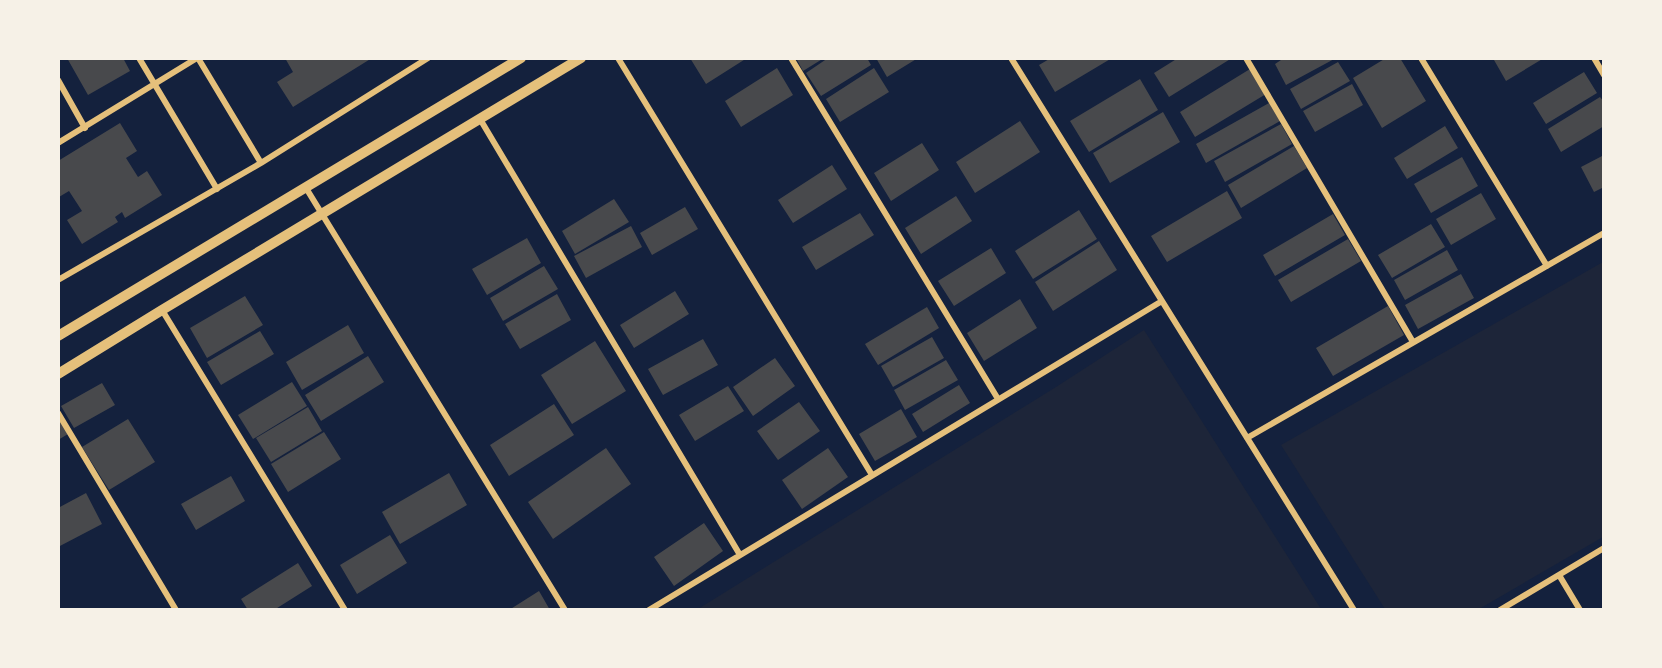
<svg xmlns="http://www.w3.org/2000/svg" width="1662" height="668" viewBox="0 0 1662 668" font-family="'Roboto Serif',serif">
<rect width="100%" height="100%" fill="#14213d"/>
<path fill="#1d2539" d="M1603,262V537L1479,609H1385L1281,445Z
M1144,330L1321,609H698L1056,387Z"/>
<path fill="#48494c" d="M67,58H123L130,71L88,95Z
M285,58H372L293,107L277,82L293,72Z
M690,58H747L706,84Z
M796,58H824L803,71Z
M828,58H867L871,65L821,96L806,73Z
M876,58H918L887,77Z
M1051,58H1112L1055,92L1039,65Z
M1178,58H1232L1169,97L1154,73Z
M1284,58H1336L1286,85L1275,64Z
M1386,58H1400L1426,101L1382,128L1353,78Z
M1496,58H1544L1506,81L1494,60Z
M1338,62L1350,81L1301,109L1290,89Z
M777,68L793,95L741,127L725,101Z
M874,68L889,92L840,122L826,99Z
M1250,69L1266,94L1195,137L1180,112Z
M1584,72L1597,93L1546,124L1533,103Z
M1140,79L1158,110L1089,152L1070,121Z
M1352,84L1363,105L1315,132L1303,111Z
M1600,97L1604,102V126L1561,152L1548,129Z
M1269,103L1280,121L1206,163L1196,144Z
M1163,112L1180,142L1110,183L1093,153Z
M1020,121L1040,152L975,193L956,162Z
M120,123L137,151L126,158L138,177L147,171L162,195L125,218L122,212L115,217L118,222L82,244L67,220L82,211L69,191L59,197L58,196V161Z
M1281,124L1292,144L1225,182L1214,161Z
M1445,126L1458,148L1407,179L1394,158Z
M922,143L939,170L891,201L874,173Z
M1294,146L1307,168L1241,208L1228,185Z
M1604,155V187L1594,192L1581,167Z
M1462,157L1478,186L1431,213L1414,184Z
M832,165L847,189L793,223L778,200Z
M1227,191L1242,218L1167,262L1151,236Z
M1481,193L1496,219L1451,245L1436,219Z
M956,196L972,221L921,254L905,228Z
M614,199L629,222L575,254L562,231Z
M685,207L698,229L652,255L640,233Z
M1079,210L1097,239L1033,279L1015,251Z
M860,213L874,235L816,270L802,247Z
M1333,214L1345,235L1275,276L1263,255Z
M1431,224L1445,247L1392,278L1378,255Z
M631,226L642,247L586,278L574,256Z
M527,238L541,263L487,295L472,269Z
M1348,239L1361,261L1291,302L1278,280Z
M1099,241L1117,270L1053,311L1035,282Z
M991,248L1006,273L954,306L938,281Z
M1447,250L1458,270L1405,300L1394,280Z
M544,266L558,289L503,321L490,298Z
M1461,274L1474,298L1418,329L1405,305Z
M675,291L689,314L634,348L620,325Z
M557,294L571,320L520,349L505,324Z
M245,296L263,325L207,358L190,328Z
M1020,299L1037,328L984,361L967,333Z
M1388,306L1404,335L1333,376L1316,348Z
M927,307L939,328L878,365L865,344Z
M348,325L364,353L302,390L286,362Z
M260,331L274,354L221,385L207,362Z
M932,337L944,358L893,387L881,366Z
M703,339L718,365L663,395L648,369Z
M595,341L626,391L572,424L541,375Z
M368,356L384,382L321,421L305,395Z
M775,358L795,386L753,416L733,387Z
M946,360L958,380L905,410L894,390Z
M292,382L307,406L253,439L238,415Z
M102,383L115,405L74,428L61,406Z
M959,385L970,403L923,432L912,414Z
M728,386L744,411L695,441L679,415Z
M799,402L820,431L778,460L757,431Z
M554,404L574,435L509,476L490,445Z
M308,407L322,431L271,462L256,438Z
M901,409L917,437L875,461L859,434Z
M58,417L68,434L58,440Z
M128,419L155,462L109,490L82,447Z
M324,432L341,459L288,492L271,464Z
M606,448L631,484L553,539L528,502Z
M828,448L848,477L802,509L782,480Z
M449,473L467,505L400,544L382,512Z
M231,476L245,501L196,530L181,504Z
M86,493L102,524L58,547V508Z
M704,523L723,551L674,586L654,557Z
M390,535L407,563L357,594L340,565Z
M298,563L312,586L274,610H248L241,599Z
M539,591L550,610H509Z"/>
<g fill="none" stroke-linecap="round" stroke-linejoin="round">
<path stroke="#e5c07b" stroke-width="6" d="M139,58L217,189
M198,58L261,163
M618,58L872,475
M791,58L998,399
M1011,58L1354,610
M1246,58L1413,342
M1421,58L1547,266
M1594,58L1604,75
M58,80L85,128
M480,119L740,555
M58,143L197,58
M306,188L565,610
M58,280L261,163L428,58
M162,310L345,610
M58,413L176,610
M1247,438L1604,233
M1559,575L1580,610
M649,610L1162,301
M1500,610L1604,548"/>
<path stroke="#e5c07b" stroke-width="10" d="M58,336L521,58
M58,374L162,310L581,58"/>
</g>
<rect width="1662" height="668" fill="none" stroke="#f6f1e7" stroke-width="120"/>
</svg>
